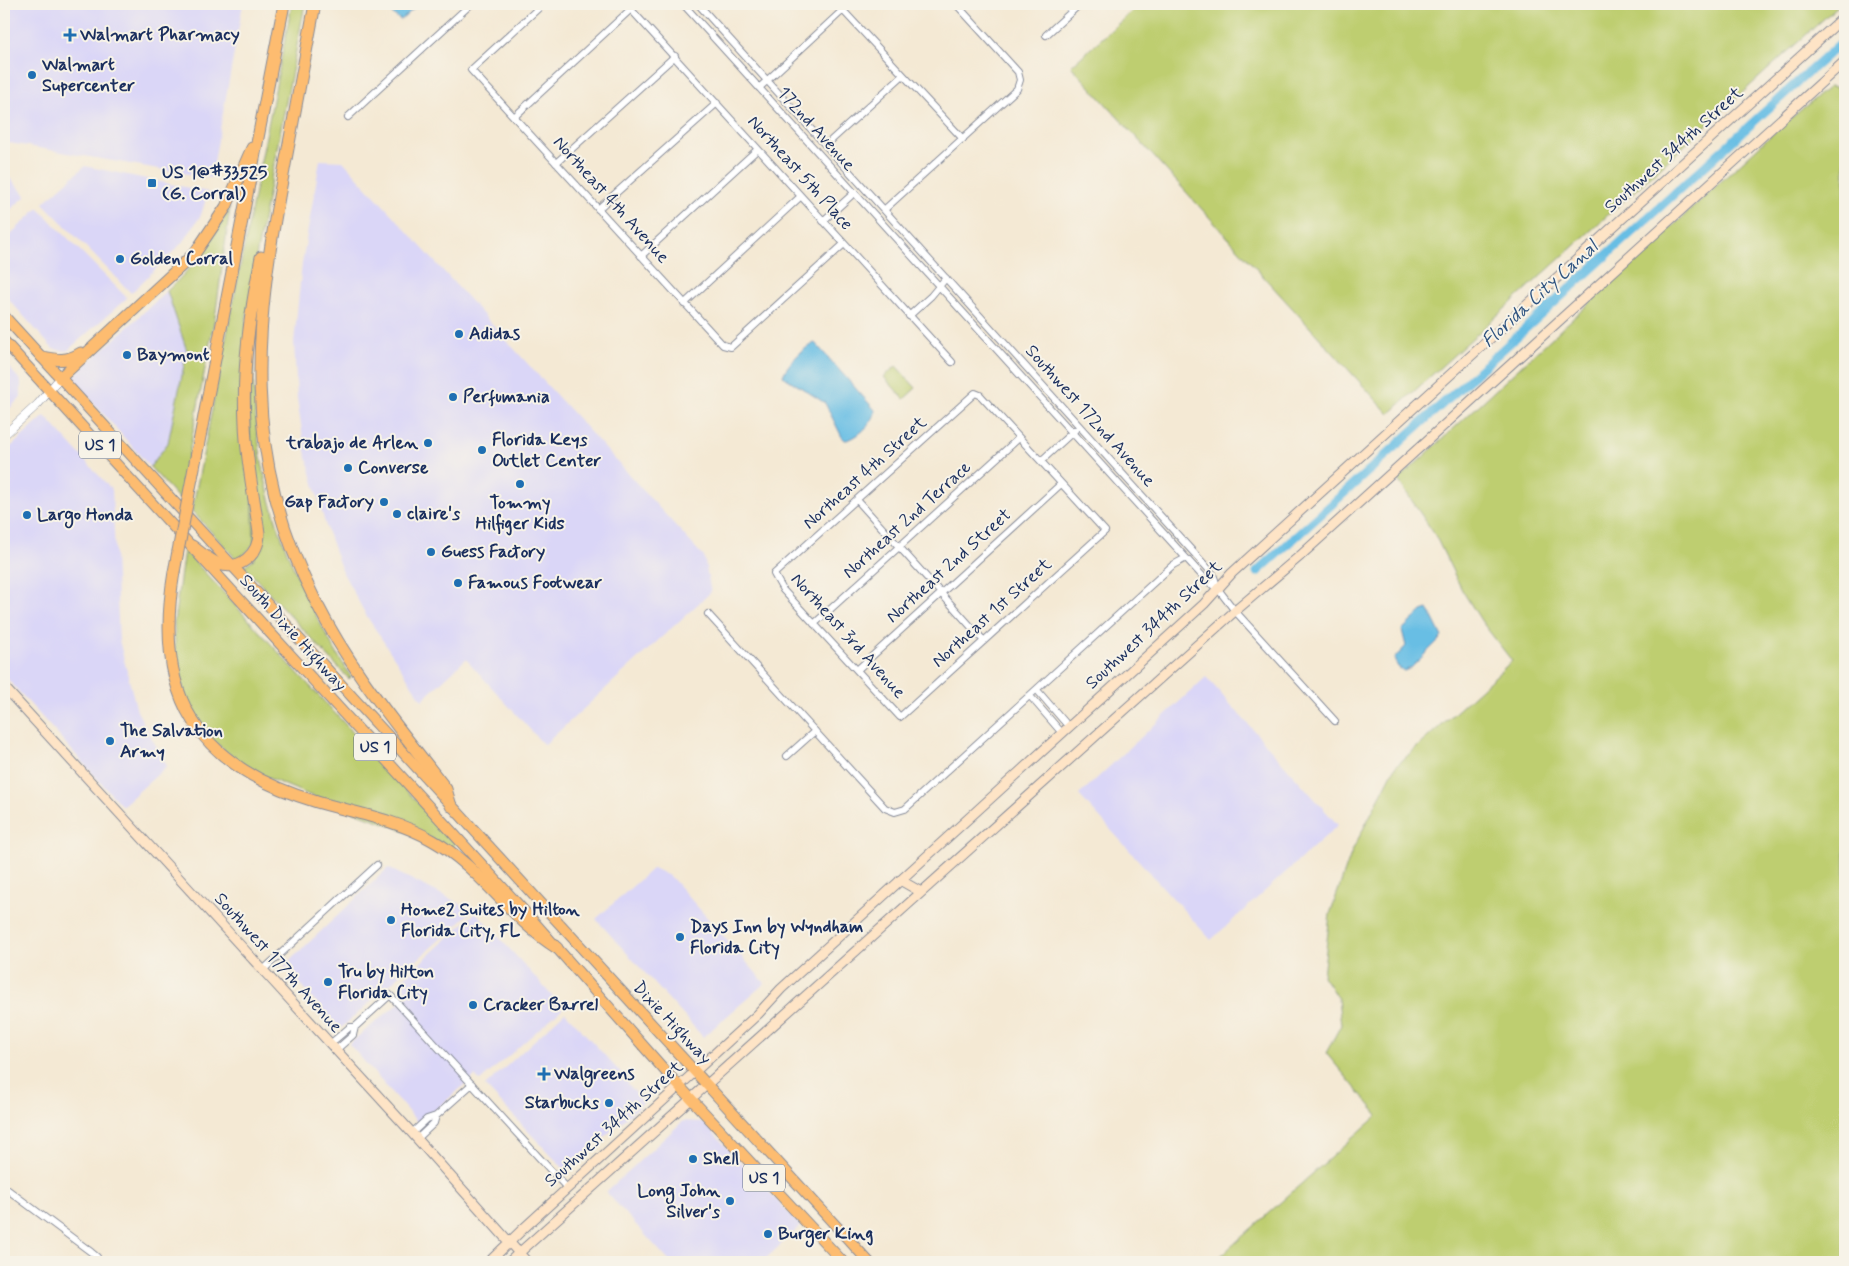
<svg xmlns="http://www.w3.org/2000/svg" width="1849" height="1266" viewBox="0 0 1849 1266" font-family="Mynerve,sans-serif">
<rect width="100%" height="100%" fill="#f7f3e8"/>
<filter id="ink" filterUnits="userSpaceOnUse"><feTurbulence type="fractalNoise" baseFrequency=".02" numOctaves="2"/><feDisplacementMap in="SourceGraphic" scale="10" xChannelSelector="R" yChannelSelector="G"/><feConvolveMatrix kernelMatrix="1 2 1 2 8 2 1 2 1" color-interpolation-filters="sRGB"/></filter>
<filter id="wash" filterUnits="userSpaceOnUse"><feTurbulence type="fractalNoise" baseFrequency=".0096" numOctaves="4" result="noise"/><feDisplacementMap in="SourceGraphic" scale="20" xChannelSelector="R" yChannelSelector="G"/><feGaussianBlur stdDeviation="1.12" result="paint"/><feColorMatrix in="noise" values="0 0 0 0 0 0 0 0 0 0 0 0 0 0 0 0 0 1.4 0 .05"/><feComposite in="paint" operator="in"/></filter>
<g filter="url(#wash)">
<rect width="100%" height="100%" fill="#f4e9d4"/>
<path fill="#dad6f7" d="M4,4H243L211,178L4,142Z
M320,160L343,161L704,557L711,592L544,745L466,659L422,700L366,615L342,571L327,530L305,451L297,398L294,342L302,264Z
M85,166L208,192L201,215L184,241L131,293L43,203Z
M4,172L26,196L4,215Z
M38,208L127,298L67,351L53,349L4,294V241Z
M167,291L187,351L168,443L150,467L72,378Z
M4,362L21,381V397L4,414Z
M45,416L112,490L119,640L137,711L167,766L122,806L4,675V453Z
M1206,677L1338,825L1211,940L1079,795Z
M388,868L473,910L340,1029L284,966Z
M653,868L671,877L765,983L703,1037L596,919Z
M476,912L563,1008L480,1081L475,1076L419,1124L349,1044L410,994L399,982Z
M565,1012L629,1082L628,1084L644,1102L566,1171L485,1086Z
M683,1121L703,1122L801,1226L762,1262H670L606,1192Z"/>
<path fill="#bece70" stroke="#6c7e67" d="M292,4H305L255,262L246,322L254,544L238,561L192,511Z
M1140,4H1840L1389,414L1071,66Z
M1829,87L1836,88L1845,98V1262H1214L1378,1115L1326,1053L1341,1025L1338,999L1323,976L1330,914L1352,851L1395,767L1512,661L1482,622L1462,590L1435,535L1398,480L1780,127Z
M230,208L216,311L180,500L150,467L168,443L187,351L167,291C194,266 213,240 230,208Z
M253,355C253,484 285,569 351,677L349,679L244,566L255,558L249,406L250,356Z
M896,366L916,388L904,399L884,377Z
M184,550L456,844L452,848L314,797L249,770L212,740L188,705L176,663L174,623Z"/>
<path fill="#67bee4" stroke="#4176a1" d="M385,4H419L401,20L391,13Z
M815,343L875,410C876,421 856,440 845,440L842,437L825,403L783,376C786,365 804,347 815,343Z
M1428,609L1442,637L1411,668L1404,671L1398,667L1394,659L1406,646L1402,630L1422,611Z"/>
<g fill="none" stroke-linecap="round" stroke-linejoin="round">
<path stroke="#67bee4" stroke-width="9" d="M1257,572L1845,39"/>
</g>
</g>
<g filter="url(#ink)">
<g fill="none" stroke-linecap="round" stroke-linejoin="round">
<defs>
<path id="minor" d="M543,4L471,70L723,345L731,347L844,244
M626,4L952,362
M683,4L1206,580L1218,589
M698,4L1213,574L1218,589L1235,611L1335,721
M837,4L963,139
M1046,35L1080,4
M759,88L843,10
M348,117L471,4
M514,117L631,9
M826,145L903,75
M556,163L675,56
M598,209L717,103
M885,209L1017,89L1020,80L1018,72L956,4
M823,221L854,193
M641,256L758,149
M684,304L800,197
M909,316L931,296L946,278
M975,393L980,395L1105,531L900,717L783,590L774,574Z
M1041,461L1075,430
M857,500L984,641
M708,614L885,808L895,812L905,809L1173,565L1186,558
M814,624L1019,438
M857,670L1061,484
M1037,690L1069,727
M1030,696L1062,733
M787,756L815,731
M263,970L377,865
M330,1044L350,1027H355
M336,1050L353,1035L355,1027L390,995L567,1188
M412,1133L427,1119L436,1116L472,1084
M417,1139L434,1123L436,1116
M4,1187L91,1252L97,1257V1262"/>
<path id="tertiary" d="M4,435L38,404L60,378"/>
<path id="secondary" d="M4,687L412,1133L527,1262
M900,880L921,892
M489,1262L524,1228L758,1014L781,989L1204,604L1232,573L1845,16
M509,1262L1235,611L1300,556L1845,61"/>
<path id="trunk" d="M4,316L869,1262
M4,341L534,922L668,1074L843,1262"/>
<path id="motorway" d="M315,4C305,59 294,114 284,170C254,327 240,454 316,602C350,670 400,729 446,789L451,806
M42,357C57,360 67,362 81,353
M60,378L195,253L226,207L252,148
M192,478L284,4
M192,546C200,552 209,560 219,564C240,571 259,554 259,533C254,496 246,460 245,423C242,367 250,312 261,257
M174,572C153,696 196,766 317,802C356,813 397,820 432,840C481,867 510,919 557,948"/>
</defs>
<use href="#minor" stroke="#888c99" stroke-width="8"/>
<use href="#tertiary" stroke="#888c99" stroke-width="9"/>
<use href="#secondary" stroke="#888c99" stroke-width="11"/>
<use href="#trunk" stroke="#888c99" stroke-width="12"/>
<use href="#motorway" stroke="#888c99" stroke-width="13"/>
<use href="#minor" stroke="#fff" stroke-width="6"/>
<use href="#tertiary" stroke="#fff" stroke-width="8"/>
<use href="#secondary" stroke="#fee4c6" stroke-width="9"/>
<use href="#trunk" stroke="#fdbc70" stroke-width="10"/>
<use href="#motorway" stroke="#fdbc70" stroke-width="11"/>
<defs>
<path id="motorway-bridge" d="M174,572L192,478"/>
</defs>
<use href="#motorway-bridge" stroke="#888c99" stroke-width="13" stroke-linecap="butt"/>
<use href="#motorway-bridge" stroke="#fdbc70" stroke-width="11"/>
</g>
</g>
<g fill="#1f6fb2" stroke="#f7f3e8" stroke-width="2">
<path d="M67.5 27.5h5v5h5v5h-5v5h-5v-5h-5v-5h5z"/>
<circle cx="32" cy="75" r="5"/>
<rect x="147" y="178" width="10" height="10" rx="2.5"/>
<circle cx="120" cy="259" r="5"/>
<circle cx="459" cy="334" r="5"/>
<circle cx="127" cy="355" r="5"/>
<circle cx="453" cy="397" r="5"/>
<circle cx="428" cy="443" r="5"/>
<circle cx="482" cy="450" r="5"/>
<circle cx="348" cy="468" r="5"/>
<circle cx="520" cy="484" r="5"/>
<circle cx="384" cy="502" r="5"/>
<circle cx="397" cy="514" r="5"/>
<circle cx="27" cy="515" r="5"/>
<circle cx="431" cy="552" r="5"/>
<circle cx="458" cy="583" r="5"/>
<circle cx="110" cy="741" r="5"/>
<circle cx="391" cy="920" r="5"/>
<circle cx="680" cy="937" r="5"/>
<circle cx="328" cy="982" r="5"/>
<circle cx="473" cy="1005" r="5"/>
<path d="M541.5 1066.5h5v5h5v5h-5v5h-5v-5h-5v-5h5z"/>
<circle cx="609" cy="1103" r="5"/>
<circle cx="693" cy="1159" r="5"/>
<circle cx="730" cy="1201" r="5"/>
<circle cx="768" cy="1234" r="5"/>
</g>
<g text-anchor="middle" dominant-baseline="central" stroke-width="4" stroke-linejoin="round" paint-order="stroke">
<g fill="#f7f3e8" stroke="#5d6a87" stroke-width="1">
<rect x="79" y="431.5" width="42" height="27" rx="4"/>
<rect x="354" y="733.5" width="42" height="27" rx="4"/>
<rect x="743" y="1164.5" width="42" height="27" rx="4"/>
</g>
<g font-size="16" font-weight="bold" fill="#1b2f5e">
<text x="100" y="445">US 1</text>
<text x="375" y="747">US 1</text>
<text x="764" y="1178">US 1</text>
</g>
<g font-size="18" font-weight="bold" fill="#1b2f5e" stroke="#f7f3e8" text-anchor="start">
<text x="80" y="35">Walmart Pharmacy</text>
<text x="42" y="65">Walmart<tspan x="42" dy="21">Supercenter</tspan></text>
<text x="162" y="173">US 1@#33525<tspan x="162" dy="21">(G. Corral)</tspan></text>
<text x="130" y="259">Golden Corral</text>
<text x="469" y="334">Adidas</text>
<text x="137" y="355">Baymont</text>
<text x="463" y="397">Perfumania</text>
<text x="492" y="440">Florida Keys<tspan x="492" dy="21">Outlet Center</tspan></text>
<text x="418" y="443" text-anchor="end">trabajo de Arlen</text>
<text x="358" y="468">Converse</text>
<text x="374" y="502" text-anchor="end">Gap Factory</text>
<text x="520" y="503" text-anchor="middle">Tommy<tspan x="520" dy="21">Hilfiger Kids</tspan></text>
<text x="407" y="514">claire's</text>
<text x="37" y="515">Largo Honda</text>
<text x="441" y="552">Guess Factory</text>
<text x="468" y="583">Famous Footwear</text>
<text x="120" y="731">The Salvation<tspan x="120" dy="21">Army</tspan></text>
<text x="401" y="910">Home2 Suites by Hilton<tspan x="401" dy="21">Florida City, FL</tspan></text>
<text x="690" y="927">Days Inn by Wyndham<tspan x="690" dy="21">Florida City</tspan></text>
<text x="338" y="972">Tru by Hilton<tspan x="338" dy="21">Florida City</tspan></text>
<text x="483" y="1005">Cracker Barrel</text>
<text x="554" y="1074">Walgreens</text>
<text x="599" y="1103" text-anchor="end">Starbucks</text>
<text x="703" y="1159">Shell</text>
<text x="720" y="1191" text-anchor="end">Long John<tspan x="720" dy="21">Silver's</tspan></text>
<text x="778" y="1234">Burger King</text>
</g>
<g font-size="18" fill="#1b2f5e" stroke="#f7f3e8">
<text transform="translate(816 129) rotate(48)">172nd Avenue</text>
<text transform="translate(1674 150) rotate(-42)">Southwest 344th Street</text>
<text transform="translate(800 173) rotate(48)">Northeast 5th Place</text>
<text transform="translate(611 200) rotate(48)">Northeast 4th Avenue</text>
<text transform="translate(1090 416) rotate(48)">Southwest 172nd Avenue</text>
<text transform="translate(865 473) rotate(-42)">Northeast 4th Street</text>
<text transform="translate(907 520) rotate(-42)">Northeast 2nd Terrace</text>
<text transform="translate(949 566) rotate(-42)">Northeast 2nd Street</text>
<text transform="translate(992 613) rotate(-42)">Northeast 1st Street</text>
<text transform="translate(1154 625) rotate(-43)">Southwest 344th Street</text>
<text transform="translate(293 633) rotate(48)">South Dixie Highway</text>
<text transform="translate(848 636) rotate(48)">Northeast 3rd Avenue</text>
<text transform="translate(278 963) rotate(48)">Southwest 177th Avenue</text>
<text transform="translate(672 1023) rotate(47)">Dixie Highway</text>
<text transform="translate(614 1124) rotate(-42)">Southwest 344th Street</text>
</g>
<g font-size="19" font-style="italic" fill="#2e5380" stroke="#f7f3e8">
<text transform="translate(1540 294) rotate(-42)">Florida City Canal</text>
</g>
</g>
<rect width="1849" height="1266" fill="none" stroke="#f7f3e8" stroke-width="20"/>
</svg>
